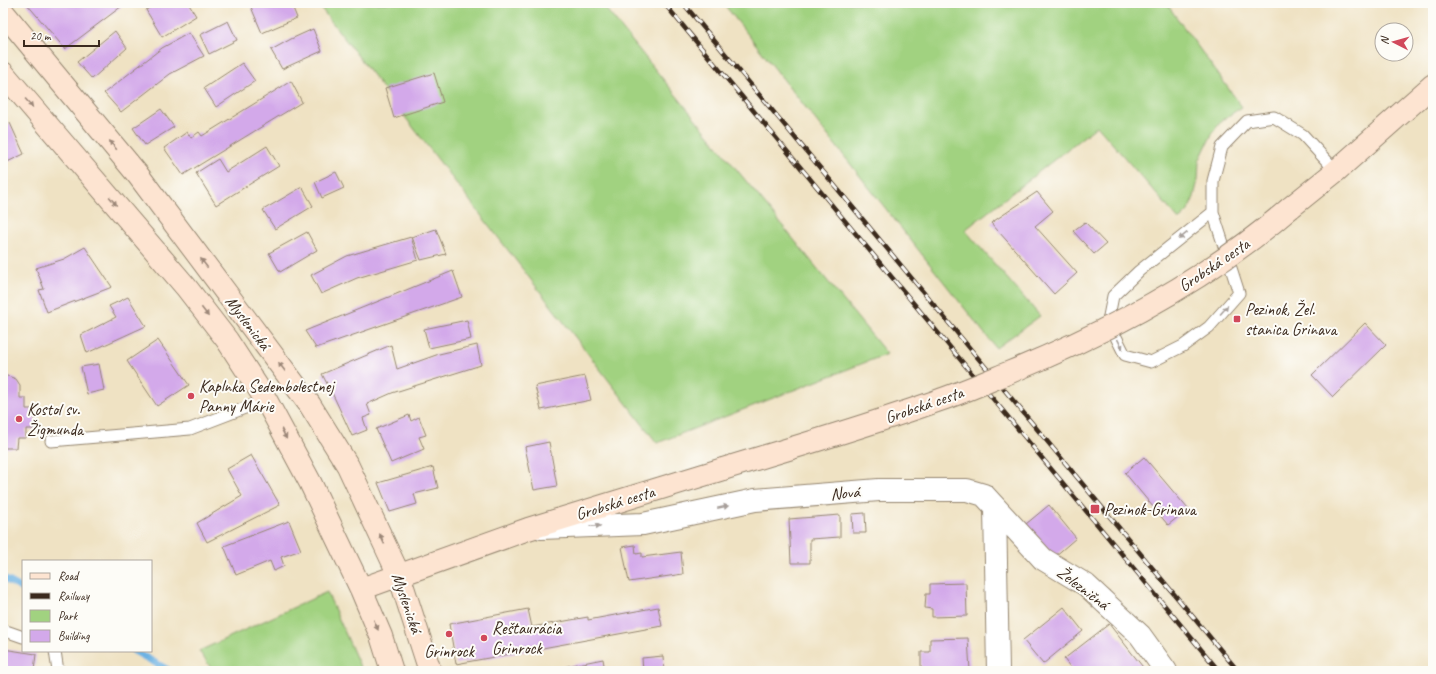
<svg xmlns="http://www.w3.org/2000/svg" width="1436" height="674" viewBox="0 0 1436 674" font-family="Caveat,sans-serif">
<rect width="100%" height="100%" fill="#fdfcf7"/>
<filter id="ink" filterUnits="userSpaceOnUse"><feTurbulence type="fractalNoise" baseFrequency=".025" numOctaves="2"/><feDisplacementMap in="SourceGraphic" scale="8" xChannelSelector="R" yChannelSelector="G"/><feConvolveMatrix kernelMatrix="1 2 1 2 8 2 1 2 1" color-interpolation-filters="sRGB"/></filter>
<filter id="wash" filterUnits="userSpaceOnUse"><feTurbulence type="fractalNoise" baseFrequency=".012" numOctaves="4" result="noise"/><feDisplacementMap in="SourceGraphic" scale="16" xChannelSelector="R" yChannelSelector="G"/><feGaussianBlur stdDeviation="0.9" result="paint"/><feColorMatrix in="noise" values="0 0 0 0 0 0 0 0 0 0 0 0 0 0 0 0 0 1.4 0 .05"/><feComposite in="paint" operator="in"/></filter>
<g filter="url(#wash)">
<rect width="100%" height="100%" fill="#efe2c3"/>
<path fill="#a1d280" stroke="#6e7e4f" d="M317,3H601L887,354L657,443Z
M723,3H1166L1242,107L1222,120L1213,132L1199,161L1198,180L1194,197L1188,211L1179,220L1097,126L965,230L1040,316L996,348Z
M327,592L362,671H213L199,651Z"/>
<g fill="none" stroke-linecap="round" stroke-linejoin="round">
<path stroke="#6db2e3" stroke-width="7" d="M3,578L23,589
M134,651L170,671"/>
</g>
<g id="blocks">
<path fill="#d3a9ea" d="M26,3H126L65,49Z
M158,3H188L196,16L162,37L146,10Z
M261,3H291L297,18L262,33L251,7Z
M228,21L237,40L209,54L200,35Z
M313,29L322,51L282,69L271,50L291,39Z
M115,31L127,48L92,79L77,62Z
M189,33L204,56L170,74L121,112L104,93L162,48Z
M242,63L255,81L216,107L204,88Z
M434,73L443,102L394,118L385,88Z
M291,81L302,102L183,175L164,148L187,132L191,138L199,132L202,136Z
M161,109L174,127L145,145L133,128Z
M10,123L24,154L3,164V127Z
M267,146L279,166L216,205L196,173L218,159L226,172Z
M336,172L344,188L322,198L315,182Z
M302,187L313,206L275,229L263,210Z
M1037,192L1053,211L1035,226L1077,273L1054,294L991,223Z
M1085,222L1106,244L1094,254L1073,231Z
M436,229L446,254L421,260L412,237Z
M307,232L317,250L280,272L269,253Z
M411,237L418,260L357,278L321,294L311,275L347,256Z
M85,247L112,287L47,312L39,290L44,289L36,268L64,259Z
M453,271L462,297L316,348L305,331Z
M128,297L146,326L87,353L81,335L116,317L109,306Z
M467,320L471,339L429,348L424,329Z
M1365,323L1386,345L1333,397L1312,375Z
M158,340L189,385L157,406L127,361Z
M391,345L397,369L439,354L477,345L481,365L392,393L367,404L371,415L363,418L367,430L352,436L335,399L322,374Z
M99,364L104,390L87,394L81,367Z
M8,376L16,379L20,385V398H26V409H35V429H26V438H17L16,448H3V377Z
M585,376L591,400L541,410L535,386Z
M409,415L411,421L419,417L426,435L419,437L424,449L391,463L376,429Z
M549,442L557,486L534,490L525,447Z
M251,455L280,505L207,542L197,523L242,496L227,469Z
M1144,457L1188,509L1168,525L1125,473Z
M433,467L438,488L414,494L417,504L390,512L378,483Z
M1049,505L1076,538L1054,557L1026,524Z
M865,513L866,533H853L852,514Z
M840,515V537L810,539V563H791L789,519Z
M289,521L301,550L281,557L284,566L274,571L270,561L236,575L224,546Z
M635,545L636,554L642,553V557L681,552L683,574L629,582L622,547Z
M966,583L967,616L932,617V609L925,608L926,594H930V584Z
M658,607L662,626L456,664L449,624L528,609L532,627L588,617V620Z
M1064,607L1083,631L1043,664L1023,640Z
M1109,624L1146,671H1073L1064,659Z
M968,638L970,671H921V652H930V639Z
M3,649L36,654L34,671H3Z
M663,656L664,671H643L642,658Z
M603,659L605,671H564L563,667Z"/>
</g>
</g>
<g filter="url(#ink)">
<use href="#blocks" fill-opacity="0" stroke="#958670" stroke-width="1"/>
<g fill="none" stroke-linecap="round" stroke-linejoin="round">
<defs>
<path id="lane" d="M1213,212L1139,271L1113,296L1108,321L1125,355L1151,362L1183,346L1209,327L1239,293L1213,212V181L1222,147L1247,121L1274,117L1303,135L1336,171
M51,441L190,429L266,400
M3,630L23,637
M55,651L58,671"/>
<path id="street" d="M995,508L998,671
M541,528L643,524L755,500L879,490H967L984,495L1043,559L1086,585L1140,635L1166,671"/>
<path id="secondary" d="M3,12L138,175L310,405L348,466L399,575L430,671
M3,73L186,287L227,340L266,400L310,482L361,589L381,636L392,671
M1290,208L1336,171L1433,85
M361,589L528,529L723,469"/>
</defs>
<use href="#lane" stroke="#958670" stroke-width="13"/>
<use href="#street" stroke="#958670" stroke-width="24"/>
<use href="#secondary" stroke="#958670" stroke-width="24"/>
<use href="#lane" stroke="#fff" stroke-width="11"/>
<use href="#street" stroke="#fff" stroke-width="22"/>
<use href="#secondary" stroke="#fde4d1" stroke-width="22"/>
<defs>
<path id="rail" d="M664,3L1219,671
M683,3L1238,671"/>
</defs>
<use href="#rail" stroke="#3b2a1e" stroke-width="4.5"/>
<use href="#rail" stroke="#fdfcf7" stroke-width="3" stroke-dasharray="9" stroke-linecap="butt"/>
<defs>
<path id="secondary-bridge" d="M723,469C795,447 867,426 937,401C961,393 984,383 1008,373C1109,332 1207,280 1290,208"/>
</defs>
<use href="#secondary-bridge" stroke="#958670" stroke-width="24" stroke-linecap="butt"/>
<use href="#secondary-bridge" stroke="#fde4d1" stroke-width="22"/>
</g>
<defs><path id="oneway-solid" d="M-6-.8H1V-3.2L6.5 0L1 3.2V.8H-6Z"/></defs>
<g fill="#9c8778">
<use href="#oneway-solid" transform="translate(29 103) rotate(49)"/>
<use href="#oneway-solid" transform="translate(113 145) rotate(-129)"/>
<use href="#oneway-solid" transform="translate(113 201) rotate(50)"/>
<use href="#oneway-solid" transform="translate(204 263) rotate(-127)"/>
<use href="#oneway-solid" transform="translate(205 312) rotate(53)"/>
<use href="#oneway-solid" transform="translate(282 367) rotate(-127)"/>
<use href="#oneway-solid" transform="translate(284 434) rotate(62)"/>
<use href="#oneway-solid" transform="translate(382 539) rotate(-115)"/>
<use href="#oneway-solid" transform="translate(376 625) rotate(67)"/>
</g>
<g fill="#a79f9a">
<use href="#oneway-solid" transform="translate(1183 236) rotate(141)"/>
<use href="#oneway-solid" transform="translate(1224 310) rotate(-49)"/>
<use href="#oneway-solid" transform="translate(1120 344) rotate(63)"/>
<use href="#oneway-solid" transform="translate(723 507) rotate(-12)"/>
<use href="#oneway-solid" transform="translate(595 526) rotate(-2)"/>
</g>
</g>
<g fill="#d1495b" stroke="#fdfcf7" stroke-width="1.5">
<rect x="1233" y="315" width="8" height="8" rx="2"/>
<circle cx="191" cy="396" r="4"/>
<circle cx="19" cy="419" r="4"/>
<rect x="1090" y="504" width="10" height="10" rx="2"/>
<circle cx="449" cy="634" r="4"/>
<circle cx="484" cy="638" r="4"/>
</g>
<g text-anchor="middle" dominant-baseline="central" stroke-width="4" stroke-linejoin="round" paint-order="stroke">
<g font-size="17" fill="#3b2a1e" stroke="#fdfcf7">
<text transform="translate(1214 265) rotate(-34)">Grobská cesta</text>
<text transform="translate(248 323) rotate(53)">Myslenická</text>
<text transform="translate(924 405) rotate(-19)">Grobská cesta</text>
<text transform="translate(845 493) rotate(-5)">Nová</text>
<text transform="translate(615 503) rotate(-17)">Grobská cesta</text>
<text transform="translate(1083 588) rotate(37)">Železničná</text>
<text transform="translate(407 603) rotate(71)">Myslenická</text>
</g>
<g font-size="17" fill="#3b2a1e" stroke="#fdfcf7" text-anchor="start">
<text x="1245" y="309">Pezinok, Žel.<tspan x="1245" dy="20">stanica Grinava</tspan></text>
<text x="199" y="386">Kaplnka Sedembolestnej<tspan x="199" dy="20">Panny Márie</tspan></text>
<text x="27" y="409">Kostol sv.<tspan x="27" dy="20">Žigmunda</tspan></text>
<text x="1104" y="509">Pezinok-Grinava</text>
<text x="492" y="628">Reštaurácia<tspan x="492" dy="20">Grinrock</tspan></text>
<text x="449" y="651" text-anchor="middle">Grinrock</text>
</g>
</g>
<rect width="1436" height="674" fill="none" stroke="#fdfcf7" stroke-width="16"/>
<rect x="22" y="560" width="130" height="92" fill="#fdfcf7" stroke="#afa8a0"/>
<rect x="30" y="573" width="20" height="6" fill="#fde4d1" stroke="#afa8a0"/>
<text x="58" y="580" font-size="12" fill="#3b2a1e">Road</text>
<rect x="30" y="593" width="20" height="6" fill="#3b2a1e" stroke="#afa8a0"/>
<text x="58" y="600" font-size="12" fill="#3b2a1e">Railway</text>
<rect x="30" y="610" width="20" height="12" fill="#a1d280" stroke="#afa8a0"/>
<text x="58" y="620" font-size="12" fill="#3b2a1e">Park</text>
<rect x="30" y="630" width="20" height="12" fill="#d3a9ea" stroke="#afa8a0"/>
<text x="58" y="640" font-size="12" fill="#3b2a1e">Building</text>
<g transform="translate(1394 42) rotate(276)"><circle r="19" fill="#fdfcf7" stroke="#afa8a0"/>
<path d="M0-3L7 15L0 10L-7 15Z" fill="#d1495b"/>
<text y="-6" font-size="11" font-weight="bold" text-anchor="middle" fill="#3b2a1e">N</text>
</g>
<path d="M24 40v6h75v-6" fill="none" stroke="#3b2a1e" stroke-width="2"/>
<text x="30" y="40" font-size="12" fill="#3b2a1e" stroke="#fdfcf7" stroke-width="3" paint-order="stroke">20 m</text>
</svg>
